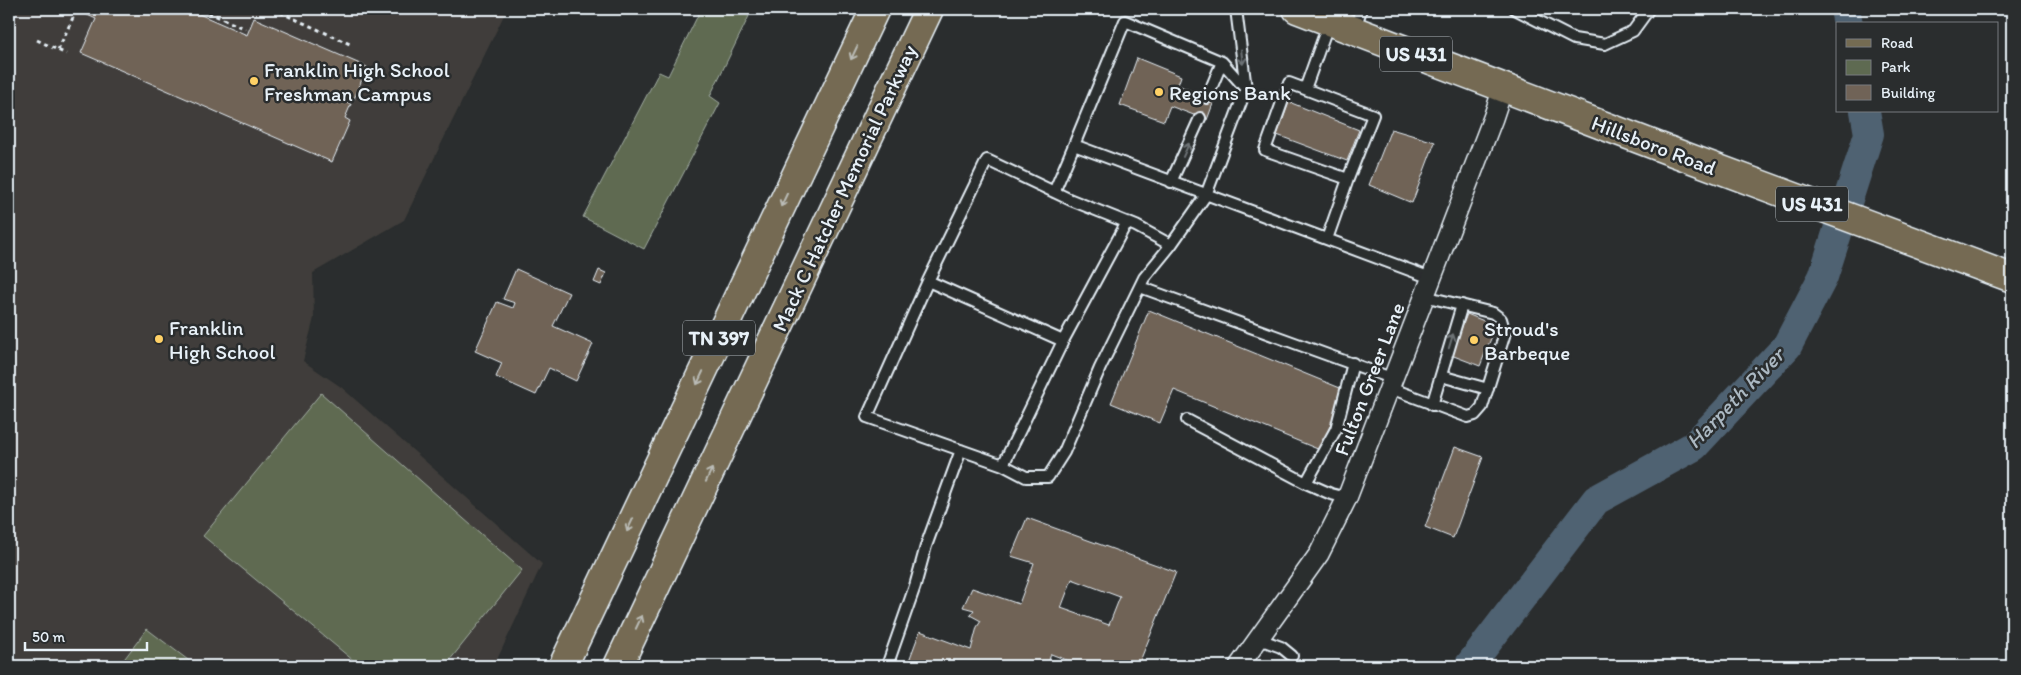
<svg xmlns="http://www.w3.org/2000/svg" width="2021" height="675" viewBox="0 0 2021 675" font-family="Itim,sans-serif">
<rect width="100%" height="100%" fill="#2a2d2e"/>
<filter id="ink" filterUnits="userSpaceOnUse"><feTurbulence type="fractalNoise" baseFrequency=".02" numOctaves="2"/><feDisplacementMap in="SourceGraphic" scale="10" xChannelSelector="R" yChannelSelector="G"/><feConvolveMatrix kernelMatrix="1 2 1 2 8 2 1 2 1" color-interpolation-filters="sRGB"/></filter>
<g filter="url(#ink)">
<path fill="#3f3d3a" d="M9,9H507L404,220L313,273L314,318L303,361L341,387L542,564L494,666H9Z"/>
<path fill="#5e6a51" stroke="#a3aea4" d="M701,9H736L749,16L710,96L720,103L644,249L583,217L659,72L668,76Z
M321,393L522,570L445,666H360L203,536Z
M147,629L196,666H119Z"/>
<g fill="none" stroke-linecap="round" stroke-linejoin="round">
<path stroke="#506272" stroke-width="30" d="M1845,9L1848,24
M1469,666L1596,500L1694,446L1787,346L1823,277L1869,134L1865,111"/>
</g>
<path fill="#706357" stroke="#e8f1f8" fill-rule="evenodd" d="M83,9H193L192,11L247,35L254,18L367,67L354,99L345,95L343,100L351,104L345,118L350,121L332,162L81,53L96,19L81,12Z
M1137,58L1181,76L1178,85L1214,101L1207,120L1170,106L1164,121L1120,105Z
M1289,102L1359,130L1347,161L1277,135Z
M1391,129L1435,142L1412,203L1369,185Z
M516,269L569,293L553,326L593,344L576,381L549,368L536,395L496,377L502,363L475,351L497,302L513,308L515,303L503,299Z
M599,270L606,273L601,285L594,282Z
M1149,310L1345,390L1320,450L1174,390L1160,423L1111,403Z
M1467,314L1496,326L1480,366L1451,355Z
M1455,447L1483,457L1453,538L1425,527Z
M1027,518L1176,572L1138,666H1082L1051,654L1047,666H907L920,631L971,650L977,627L981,621L970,615L974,610L963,607L972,588L1019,604L1034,563L1011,556ZM1072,579L1120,597L1109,625L1061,608Z"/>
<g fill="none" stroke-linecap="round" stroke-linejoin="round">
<defs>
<path id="lane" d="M1515,9L1574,39L1605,44L1633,31L1649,9
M1355,30L1361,9
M1246,89L1222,62L1125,21L1074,145L1431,278
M1305,89L1373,115L1348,179
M1207,98L1222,62
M1171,182L1200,118
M1054,192L1074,145
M1327,239L1348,179L1265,150L1289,83L1305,89L1329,22
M1171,245L1136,226L1071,200L987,160L928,281L1063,341L1003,465L1026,477H1048L1064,452L1100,368L1144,278L1171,245L1206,195L1246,89L1236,9
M928,281L867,417L1003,465
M1140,287L1394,379
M1063,341L1127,222
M1441,376L1488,389
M1390,388L1468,417L1475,415L1482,407L1505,333L1501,319L1493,313L1424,296
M1432,405L1462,305
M1187,420L1306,483L1331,494L1347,498
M1306,483L1336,429L1353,363
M1259,639L1281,647L1292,656
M887,666L915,586L926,546L961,450"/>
<path id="street" d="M1239,666L1319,554L1347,498L1493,118L1503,88"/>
<path id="primary" d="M1297,9L1665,149L2012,278"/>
<path id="highway" d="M563,666L875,9
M618,666L929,9"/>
</defs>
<use href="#lane" stroke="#e8f1f8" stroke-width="14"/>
<use href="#street" stroke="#e8f1f8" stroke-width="22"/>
<use href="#primary" stroke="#e8f1f8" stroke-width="31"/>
<use href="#highway" stroke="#e8f1f8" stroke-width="31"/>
<path stroke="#e8f1f8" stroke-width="3" stroke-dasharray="4 4" stroke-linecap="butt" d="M201,9L245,29
M273,9L352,45
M37,40L66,54
M58,50L77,9"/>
<use href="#lane" stroke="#2a2d2e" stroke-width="10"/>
<use href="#street" stroke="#2a2d2e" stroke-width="19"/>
<use href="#primary" stroke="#746b52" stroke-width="28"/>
<use href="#highway" stroke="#746b52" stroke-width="28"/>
</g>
<defs><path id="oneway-shaft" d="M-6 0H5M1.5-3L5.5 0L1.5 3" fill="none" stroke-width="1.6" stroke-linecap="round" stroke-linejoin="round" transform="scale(1.25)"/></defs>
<g stroke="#babbb6">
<use href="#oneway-shaft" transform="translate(854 53) rotate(115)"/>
<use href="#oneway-shaft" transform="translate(784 200) rotate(115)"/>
<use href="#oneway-shaft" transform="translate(700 378) rotate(115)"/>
<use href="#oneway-shaft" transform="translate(709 475) rotate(-65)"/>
<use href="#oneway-shaft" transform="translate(630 525) rotate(115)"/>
<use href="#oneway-shaft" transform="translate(639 622) rotate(-65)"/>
</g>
<g stroke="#6c7275">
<use href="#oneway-shaft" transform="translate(1242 57) rotate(83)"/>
<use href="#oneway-shaft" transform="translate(1186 150) rotate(-66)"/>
<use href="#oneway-shaft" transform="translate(1451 341) rotate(-73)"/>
</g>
</g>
<g fill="#ffd166" stroke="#2a2d2e" stroke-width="2">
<circle cx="254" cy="81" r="5"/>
<circle cx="1159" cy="92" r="5"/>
<circle cx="159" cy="339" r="5"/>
<circle cx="1474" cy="340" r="5"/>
</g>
<g text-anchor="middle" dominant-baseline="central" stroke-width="5" stroke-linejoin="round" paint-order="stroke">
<g fill="#2a2d2e" stroke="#afb6bb" stroke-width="1">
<rect x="1380" y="36.5" width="72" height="35" rx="4"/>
<rect x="1776" y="186.5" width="72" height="35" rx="4"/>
<rect x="683" y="320.5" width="72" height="35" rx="4"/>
</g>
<g font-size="20" font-weight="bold" fill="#e8f1f8">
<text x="1416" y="54">US 431</text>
<text x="1812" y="204">US 431</text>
<text x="719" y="338">TN 397</text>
</g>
<g font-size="21" fill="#e8f1f8" stroke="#2a2d2e" text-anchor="start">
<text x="264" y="69">Franklin High School<tspan x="264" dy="24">Freshman Campus</tspan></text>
<text x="1169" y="92">Regions Bank</text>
<text x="169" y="327">Franklin<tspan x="169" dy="24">High School</tspan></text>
<text x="1484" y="328">Stroud's<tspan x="1484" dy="24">Barbeque</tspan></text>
</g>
<g font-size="21" fill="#e8f1f8" stroke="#2a2d2e">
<text transform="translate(1654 145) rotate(21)">Hillsboro Road</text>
<text transform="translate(844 188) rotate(-65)">Mack C Hatcher Memorial Parkway</text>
<text transform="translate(1369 379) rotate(-69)">Fulton Greer Lane</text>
</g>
<g font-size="22" font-style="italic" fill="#abb8c2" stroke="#2a2d2e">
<text transform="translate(1735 398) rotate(-46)">Harpeth River</text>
</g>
</g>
<rect width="2021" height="675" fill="none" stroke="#2a2d2e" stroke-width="30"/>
<rect x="15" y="15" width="1991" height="645" fill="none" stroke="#e8f1f8" stroke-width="2" filter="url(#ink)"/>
<rect x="1836" y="22" width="162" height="90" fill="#2a2d2e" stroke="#767b7f"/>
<rect x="1846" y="39" width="25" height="8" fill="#746b52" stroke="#767b7f"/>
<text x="1881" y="48" font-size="15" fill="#e8f1f8">Road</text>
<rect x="1846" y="60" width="25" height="15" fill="#5e6a51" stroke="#767b7f"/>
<text x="1881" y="72" font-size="15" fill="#e8f1f8">Park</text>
<rect x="1846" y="85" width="25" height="15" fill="#706357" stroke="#767b7f"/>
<text x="1881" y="98" font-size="15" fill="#e8f1f8">Building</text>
<path d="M25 642v8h122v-8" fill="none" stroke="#e8f1f8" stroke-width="2.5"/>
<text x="32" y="642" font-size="15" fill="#e8f1f8" stroke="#2a2d2e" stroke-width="4" paint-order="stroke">50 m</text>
</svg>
